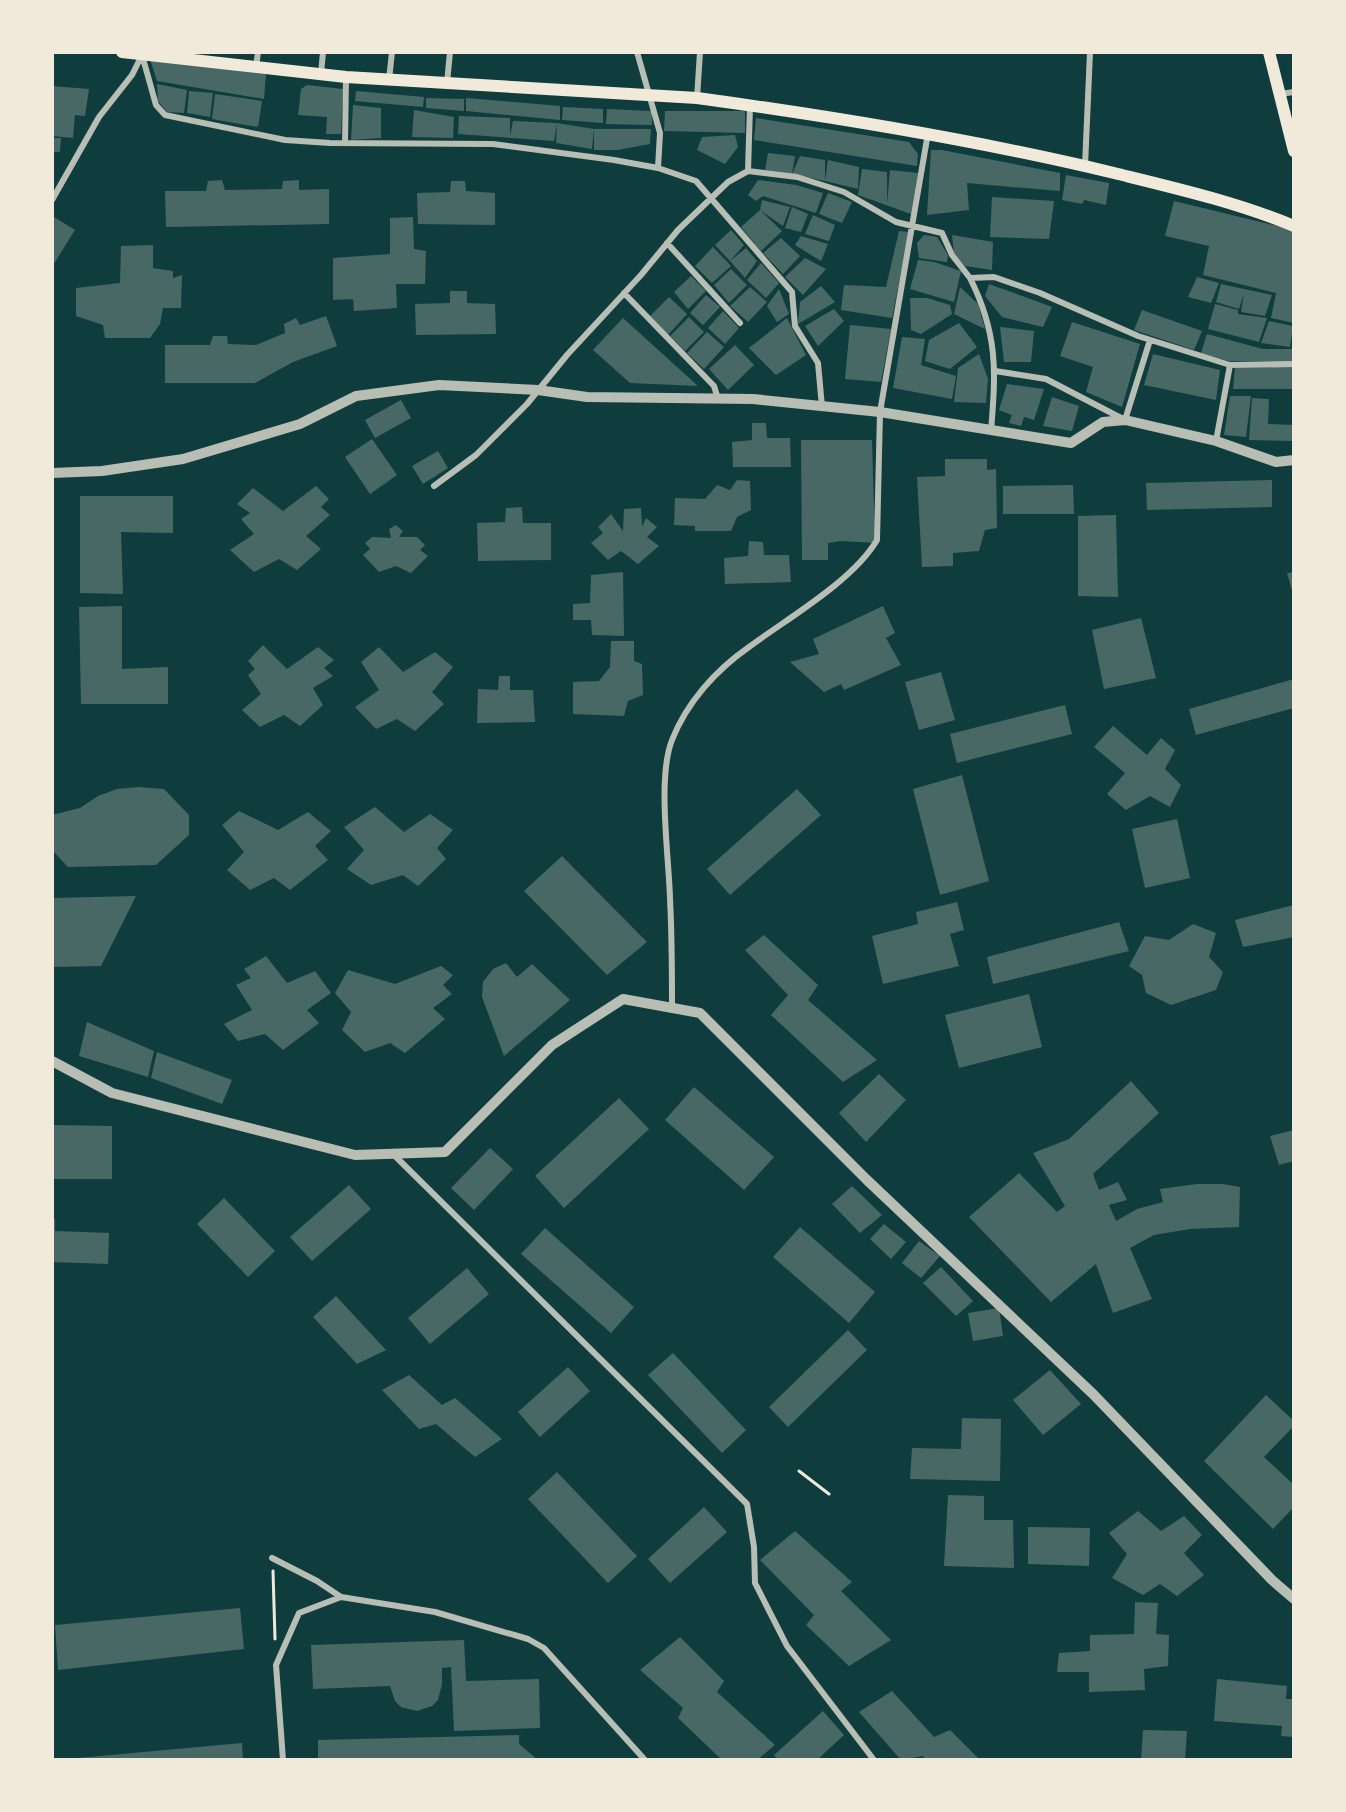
<svg xmlns="http://www.w3.org/2000/svg" width="1346" height="1812" viewBox="0 0 1346 1812" font-family="'Public Sans',sans-serif">
<rect width="100%" height="100%" fill="#0f3d3e"/>
<path fill="#486865" d="M150,59L266,74L264,99L157,81Z
M157,84L187,90L184,113L167,112L158,101Z
M307,85L343,89L341,134H326L327,117L298,115L301,89Z
M52,86L89,89L85,116L75,115L73,138L52,136Z
M189,91L213,93L210,117L187,113Z
M356,91L424,97L423,107L355,101Z
M215,94L262,101L258,127L212,119Z
M426,98L464,99V111L426,108Z
M466,98L560,106V120L466,111Z
M353,105L381,108V138L351,140Z
M563,107L603,109V123L562,120Z
M607,109L652,111V125L606,124Z
M414,110L454,117L453,138L412,137Z
M665,111H745V133L664,131Z
M459,116L510,118V136L513,121L557,123L554,141L458,134Z
M756,118L909,142L918,154L917,166L754,140Z
M557,123L594,129L592,149L556,143Z
M594,129H651L650,144L618,150H594Z
M735,135L738,147L725,164L697,150L702,137Z
M52,138H61L60,152H52Z
M931,150H942L1060,173V191L967,183L969,210L927,215Z
M768,153L795,156L792,174L765,170Z
M800,156L825,160V181L792,174Z
M828,160L859,167L858,189L825,181Z
M862,169L887,172V204L890,170L918,173L911,214L858,195Z
M1066,175L1109,183L1106,205L1084,200L1082,204L1062,200Z
M222,180L225,190L282,189L283,181L299,180V190L329,189V224L166,227L165,191H206L208,181Z
M758,180L796,185L823,193L816,213L763,196L756,201L748,195Z
M451,181H465L466,191L495,193V225L418,224L417,193L450,192Z
M828,193L852,202L842,223L819,214Z
M992,197L1054,201L1049,239L990,237Z
M762,200L790,207L783,226L760,210Z
M1174,201L1294,230V323L1271,318L1276,293L1203,275L1209,246L1165,236Z
M792,207L808,214L801,232L785,228Z
M760,210L782,231L761,251L741,227Z
M813,215L835,225L829,241L805,234Z
M54,217L75,230L52,267V220Z
M413,217L414,249L426,251L425,284H396L397,308L354,311L353,299L333,300V258L390,254V218Z
M731,230L744,245L730,261L715,245Z
M899,231L909,232L892,318L841,310L844,285L886,287Z
M924,235L937,237L948,255L947,262L919,258L917,243Z
M952,235L993,242L992,270L965,266L954,253Z
M801,236L828,244L821,261L795,245Z
M781,238L800,256L783,274L763,253Z
M153,245V268L173,271V278L182,275L181,308H163L160,324L150,338H105L103,325L76,316V288L120,283L121,246Z
M713,247L731,266L712,283L695,266Z
M746,248L757,261L745,278L730,261Z
M805,258L826,269L803,295L785,277Z
M918,260L934,262L961,271L954,302L910,289Z
M761,263L779,283L766,298L747,280Z
M731,269L747,285L729,303L714,285Z
M691,276L706,291L688,309L674,292Z
M1197,277L1219,283L1211,303L1188,297Z
M989,284L1052,307L1043,327L1002,317L985,296Z
M1221,284L1272,295L1265,316L1241,312L1244,293L1239,309L1216,302Z
M821,286L835,302L798,324L800,302Z
M750,287L767,302L748,322L730,306Z
M960,287L978,304L985,329L954,314Z
M779,289L789,314L777,322L767,306Z
M450,291H467V303L495,304L496,334L416,335L415,304L450,303Z
M706,295L720,307L703,325L690,313Z
M669,297L687,314L668,335L650,316Z
M910,298H927L950,305L952,314L921,334L911,330Z
M1215,304L1238,310V314L1267,318L1259,342L1208,329Z
M834,309L844,321L818,346L805,326Z
M1142,310L1202,331L1194,350L1134,330Z
M723,311L739,328L725,344L708,328Z
M326,316L337,346L293,362L255,383H165V345H210L213,336H227L228,344L256,345L285,333L284,324L296,318L300,325Z
M689,317L704,332L685,351L670,336Z
M623,318L698,386L630,383L593,350Z
M787,318L806,355L776,375L749,348Z
M1269,321L1293,326L1290,347L1261,343Z
M1072,322L1140,344L1122,407L1086,392L1093,367L1060,356Z
M959,323L977,347L950,369L925,361L929,340Z
M850,325L891,329L881,382L845,379Z
M1000,327L1034,331L1031,362H1004Z
M707,332L724,347L704,369L687,353Z
M1207,334L1263,349H1294V361H1229L1201,353Z
M902,337L925,339L921,365L956,376L952,399L893,388Z
M735,345L754,365L728,390L709,369Z
M979,354L988,379L986,403L954,402L958,368Z
M1153,354L1220,370L1216,400L1144,385Z
M1294,366V389H1233L1235,367Z
M1007,384L1044,389L1034,420L1024,417L1021,426L1009,423L1012,415L999,410Z
M1230,396H1251L1246,437L1224,435Z
M1052,397L1079,406L1072,431L1043,426Z
M1252,398L1269,399L1268,424L1294,425V441L1249,440Z
M401,400L411,418L375,438L365,420Z
M752,423H766L767,438H790L791,467H733L732,442L752,440Z
M372,439L397,475L370,494L345,457Z
M801,440H872L875,543L841,541L828,543V560H802Z
M438,451L448,468L423,484L412,466Z
M945,459H987V470L996,469L997,528L985,530L979,551L953,553V566L922,567L917,477L945,476Z
M737,480L750,481L751,510L737,517L731,531H695V526L674,525L675,498L705,499L717,485L730,490Z
M1272,480V507L1147,510L1146,483Z
M1073,485L1074,514H1003V486Z
M316,486L329,499L321,507L330,515L306,536L321,549L297,570L279,559L254,572L230,550L254,534L241,519L250,513L237,504L253,488L283,511Z
M80,496H173V533L121,532L123,594L80,593Z
M522,507L523,523H551V560L478,561L477,523L505,522L506,508Z
M641,508L642,527L646,518L657,527L647,537L659,546L638,564L621,551L608,560L591,543L603,533L598,527L611,514L623,531L624,509Z
M1116,515L1118,597L1078,596V516Z
M396,525L403,531L399,537H417L425,545L420,550L428,556L411,573L396,566L379,572L363,555L370,549L365,543L372,537L391,538L389,529Z
M749,541L763,542L764,555H789L791,582L725,584L724,558L748,556Z
M623,572L624,636L592,635L591,620H573V604L590,603L591,575Z
M1294,572V594H1293L1287,573Z
M122,606V669L168,667V704H81L79,607Z
M883,606L895,633L886,638L901,665L844,690L841,684L824,692L790,662L819,654L813,639Z
M1141,618L1156,678L1104,689L1092,630Z
M611,641H634V661L642,664L643,695L628,701L624,716L573,714V682L599,681L610,667Z
M263,645L287,669L318,647L334,660L324,668L333,676L313,688L323,705L300,726L284,715L260,727L242,710L261,694L248,675L255,669L248,661Z
M379,647L403,672L435,652L453,667L432,692L444,704L415,731L397,719L376,729L355,707L379,690L361,662Z
M941,672L955,720L919,730L905,682Z
M499,676H510V690H533L535,722L477,723L478,689L498,690Z
M1294,679V708L1196,735L1189,709Z
M1065,705L1072,734L957,763L950,734Z
M1113,726L1147,755L1161,738L1175,750L1165,769L1181,785L1170,807L1150,796L1126,810L1107,794L1125,773L1094,747Z
M962,775L989,881L940,895L913,789Z
M138,787L164,789L189,815V835L156,865L68,867L52,850V815L80,808L98,796L117,789Z
M797,789L821,815L730,895L707,869Z
M375,807L404,832L430,814L453,830L437,848L446,859L418,886L403,875L371,885L347,869L364,850L344,827Z
M239,811L278,830L308,812L331,831L315,846L328,860L290,890L274,878L250,890L227,870L244,852L222,825Z
M1177,819L1190,878L1145,888L1132,829Z
M562,856L647,942L607,975L524,891Z
M136,896L101,966L52,967V898Z
M957,902L964,930L950,934L959,966L883,984L872,936L918,924L916,912Z
M1294,905V937L1243,947L1235,920Z
M1119,922L1129,951L993,984L987,957Z
M1193,924L1216,933L1209,957L1223,972L1216,990L1171,1005L1146,993L1142,975L1129,966L1145,936L1169,940Z
M764,935L818,985L808,1000L877,1060L843,1082L771,1015L788,995L745,950Z
M266,956L287,983L315,971L331,993L307,1010L319,1023L283,1050L265,1034L238,1041L224,1024L252,1010L236,985L251,978L244,969Z
M506,963L517,977L532,964L570,1000L504,1056L482,997L483,982L493,969Z
M441,966L453,975L443,985L452,994L433,1008L445,1019L405,1053L390,1043L365,1052L342,1030L351,1012L335,993L348,970L395,984Z
M1029,994L1042,1047L959,1068L945,1015Z
M87,1022L154,1051L148,1077L79,1056Z
M157,1052L232,1080L222,1104L151,1078Z
M879,1074L906,1100L866,1142L839,1113Z
M1131,1081L1159,1113L1093,1174L1099,1190L1118,1182L1127,1200L1109,1205L1116,1221L1137,1209L1163,1202L1160,1189L1197,1184H1223L1240,1187L1239,1227L1190,1229L1154,1235L1130,1248L1152,1299L1113,1313L1096,1264L1051,1302L969,1217L1019,1173L1057,1212L1065,1206L1033,1153L1069,1139Z
M694,1087L774,1157L744,1190L665,1120Z
M619,1098L649,1129L564,1208L535,1176Z
M52,1125L112,1126V1179H52Z
M1294,1130V1161L1279,1165L1270,1136Z
M490,1148L513,1169L474,1210L451,1188Z
M349,1185L371,1209L312,1261L290,1237Z
M852,1186L882,1215L860,1233L832,1204Z
M224,1198L275,1251L248,1277L197,1224Z
M52,1219H55V1231L109,1233L108,1264L52,1262Z
M884,1224L906,1242L891,1259L870,1239Z
M800,1227L875,1292L849,1323L773,1257Z
M545,1228L634,1307L611,1333L521,1254Z
M919,1241L940,1256L921,1278L902,1263Z
M941,1267L973,1301L956,1316L923,1283Z
M467,1268L489,1294L430,1344L408,1318Z
M336,1296L386,1350L357,1364L313,1317Z
M999,1308L1003,1336L973,1341L968,1313Z
M848,1330L867,1350L788,1427L769,1407Z
M673,1353L746,1430L722,1453L648,1375Z
M568,1367L590,1391L540,1437L518,1412Z
M1050,1370L1081,1404L1043,1435L1013,1400Z
M409,1375L442,1405L455,1398L502,1439L475,1457L436,1424L419,1429L382,1390Z
M1266,1395L1294,1421V1426L1264,1457L1294,1485V1507L1273,1529L1204,1461Z
M962,1418L1001,1419L1000,1481L910,1479L912,1448L961,1449Z
M557,1472L637,1556L608,1583L528,1499Z
M948,1495L984,1496V1520H1013L1014,1568L944,1566Z
M704,1507L727,1532L670,1583L648,1559Z
M1138,1511L1161,1531L1184,1516L1202,1535L1184,1553L1204,1575L1177,1596L1160,1584L1143,1595L1112,1578L1127,1554L1109,1533Z
M1028,1527L1090,1528L1089,1566L1028,1564Z
M795,1531L852,1582L841,1591L891,1640L849,1666L806,1625L814,1615L760,1560Z
M1135,1602L1158,1603L1156,1634L1169,1635L1168,1666L1144,1669L1145,1690L1089,1692V1672H1057L1059,1653L1090,1651V1635L1134,1634Z
M240,1608L244,1649L58,1670L55,1625Z
M680,1637L724,1681L717,1692L775,1745L757,1760H722L678,1718L683,1708L640,1670Z
M464,1640L466,1681L539,1679L540,1728L454,1731L451,1667L442,1668V1684L438,1700L432,1706L417,1711L401,1707L395,1701L390,1686L313,1689L311,1645Z
M1217,1679L1287,1686L1286,1699H1294V1737L1281,1736L1282,1726L1214,1721Z
M892,1691L934,1737L950,1730L980,1760H926L923,1756L901,1760L859,1712Z
M823,1711L844,1735L817,1760H778L774,1755Z
M1143,1730L1187,1731L1185,1760H1141Z
M519,1735V1744L538,1760H318V1740Z
M242,1743L243,1760H78V1758Z"/>
<g fill="none" stroke-linecap="round" stroke-linejoin="round">
<path stroke="#f1e9da" stroke-width="3" d="M799,1471L829,1494
M273,1571L275,1639"/>
<path stroke="#b8beb3" stroke-width="6" d="M637,52L660,133L658,168
M142,55L156,105L165,115L285,140L330,143L493,144L614,160L658,168L696,181L792,292L795,326L818,363L822,407
M256,67L258,52
M321,74L323,52
M389,80L392,52
M447,83L450,52
M1280,94L1294,92
M697,98L700,52
M345,143L346,77
M1085,166L1090,52
M748,171L797,177L844,192L896,222L942,233L952,255L970,278L994,277L1040,293L1138,336L1230,365L1294,364
M748,171L750,106
M52,200L99,117L132,75L142,55
M667,243L740,323
M970,278C998,334 996,371 991,431
M624,293L714,386L718,399
M995,371L1046,379L1125,420L1150,340
M1216,441L1230,365
M434,486L476,455L527,404L567,355L641,275L678,230L728,182L748,171
M672,1008C672,972 672,935 670,899C669,857 657,778 672,740C687,702 716,670 749,647C788,618 853,581 877,540L880,412L928,133
M393,1154L747,1504L754,1547L755,1583L787,1646L874,1760
M272,1558L317,1581L341,1597L435,1612L528,1639L544,1648L645,1760
M283,1760L276,1665L299,1613L341,1597"/>
<path stroke="#b8beb3" stroke-width="10" d="M52,473L102,471L183,459L300,424L356,396L439,385L538,390L587,397L753,399L880,412L1071,443L1103,422L1125,420L1216,441L1276,462L1294,460
M52,1061L112,1093L355,1155L445,1152L552,1045L623,999L700,1013L867,1180L1093,1394L1272,1580L1294,1599"/>
<path stroke="#f1e9da" stroke-width="12" d="M122,52L346,77L697,98C837,117 977,140 1114,173C1175,188 1236,202 1294,226
M1269,52L1294,151"/>
</g>
<rect width="1346" height="1812" fill="none" stroke="#f1e9da" stroke-width="108"/>
</svg>
